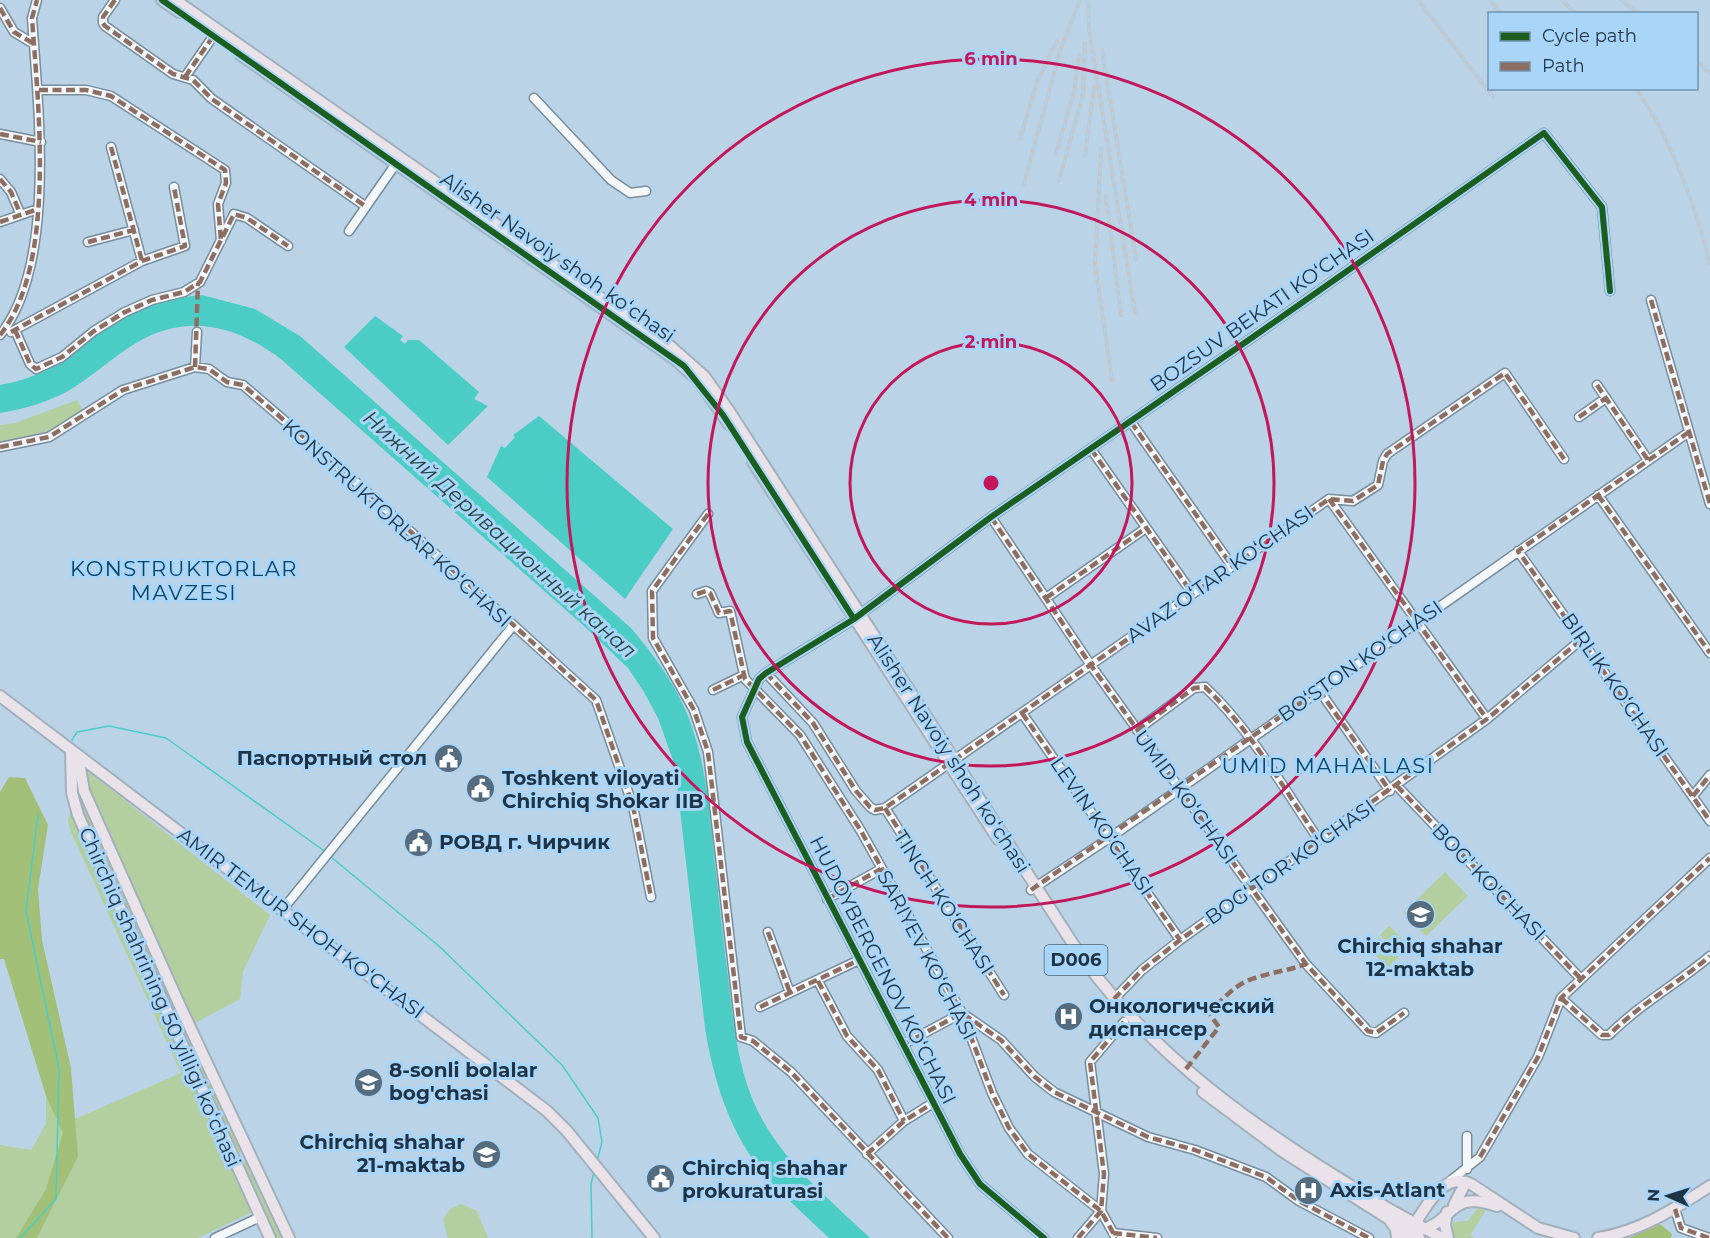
<svg xmlns="http://www.w3.org/2000/svg" width="1710" height="1238" viewBox="0 0 1710 1238" font-family="Montserrat,sans-serif">
<rect width="100%" height="100%" fill="#bbd3e7"/>
<path fill="#b3ce9f" d="M77,400L85,415L44,432L0,442V425L15,423Z
M89,772L270,915L243,972L240,999L193,1024L86,780Z
M80,798L139,924L137,928L134,927L78,803Z
M70,812L252,1212L198,1238H37L78,1157L75,1119L181,1073L71,832L68,821Z
M1445,872L1468,896L1426,936L1403,913Z
M1389,926L1406,942L1396,952L1380,935Z
M141,936L144,937L191,1035L185,1038L139,939Z
M1379,937L1399,957L1388,968L1368,948Z
M190,1043L194,1044L242,1151L237,1153L188,1046Z
M46,1096L66,1130L46,1189L16,1238H0V1145L31,1150L46,1124Z
M245,1160L282,1238H276L241,1162Z
M461,1204L477,1211L488,1238H448L443,1219L450,1209Z
M1488,1207L1470,1235L1474,1238H1457L1452,1235L1450,1228L1454,1222L1468,1221L1477,1209Z"/>
<path fill="#a2bf78" d="M9,777L25,778L48,825L38,889L42,940L71,1068L78,1157L37,1238H16L46,1189L63,1133L46,1096L4,959H0V792Z
M1660,1224L1672,1234L1671,1238H1629Z"/>
<path fill="#4bcdc5" d="M202,295L255,309L300,336L632,629C654,656 675,683 688,716C704,757 709,802 713,845C718,892 723,939 729,985C734,1026 738,1067 755,1105C779,1159 828,1198 870,1238H829C809,1219 788,1200 769,1180C731,1137 714,1083 705,1028L675,766L658,718L644,692L628,668L584,626L282,360C241,329 195,313 145,338C120,351 98,372 73,388C52,401 25,409 0,413V385C58,375 72,348 119,320C146,305 172,298 202,295Z
M375,316L403,336L400,340L405,344L408,340H419L479,392L474,399L488,406L448,445L344,347Z
M539,416L673,529L625,599L487,477L501,446L505,448L515,437L513,435Z"/>
<g fill="none" stroke-linecap="round" stroke-linejoin="round">
<path stroke="#4bcdc5" stroke-width="1.5" d="M72,740L77,732L109,726L166,738L323,850
M331,857L440,947L562,1065L598,1118L602,1142L597,1161
M20,1238L56,1199L59,1069L26,911L38,815
M592,1238L591,1184L594,1172"/>
<defs>
<path id="minor" d="M115,0L103,17V23L105,26L173,74L193,80L212,99L365,206
M0,8L14,32L34,44
M185,77L214,35
M39,90H86L111,96L225,170L226,183L218,204L221,241
M534,98L611,180L630,193L646,191
M0,134L41,142
M111,147L142,261
M0,179L11,192L20,213
M0,222L38,209
M349,231L395,165
M88,242L134,230
M1651,300L1710,504
M15,330L30,364L36,369L62,357L94,331L125,312L152,300L184,292L200,282L234,214L247,218L288,246
M11,332L142,261L185,246L174,187
M0,335C57,265 38,105 32,18L37,0
M195,367L197,332
M1597,385L1648,460
M1579,417L1606,398
M1131,422L1232,566
M0,447L49,437L123,390L195,367L209,369L227,382L243,385L356,482L596,700L633,806L651,897
M1091,449L1192,593
M1598,495L1710,653
M1329,499L1487,719
M708,514L652,591L653,638L694,710L708,752L741,1037L753,1041L791,1072L948,1238
M991,517L1090,664L1306,964L1368,1031L1376,1033L1404,1013
M1518,551L1710,821
M697,594L706,591L710,593L719,613L730,611L745,679L800,735L861,831L962,1013L992,1093L1009,1128L1028,1154L1101,1211L1116,1238
M1046,598L1146,528
M766,673L813,723L856,791L870,807L875,810L885,808L1329,499L1353,501L1378,485L1383,461L1387,454L1505,373L1564,459
M713,690L744,675
M1319,690L1390,791
M1022,713L1180,940
M1137,730L1194,688L1205,687C1251,730 1284,789 1319,840
M1397,786L1581,979
M1693,796L1710,775
M885,808L1004,995
M1031,890L1111,837L1689,432
M827,899L881,869
M283,909L512,627
M768,932L790,993
M818,981L847,1036L878,1070L904,1121
M1561,998L1602,1035H1609C1640,1004 1677,984 1710,956
M1114,999L1142,970L1180,940L1487,719L1582,639
M760,1007L859,960
M904,1044L962,1013L1001,1040L1035,1077L1054,1092L1148,1137L1195,1150L1266,1177L1299,1201L1369,1238
M867,1154L904,1121L933,1103
M1467,1169V1136
M1450,1181L1480,1157L1538,1057L1561,998L1710,858
M1675,1209L1681,1228L1709,1238
M1113,1233L1157,1238
M215,1238L260,1217
M1044,1238L980,1184L960,1154L747,742L742,717L759,679L766,673L854,619L991,517L1253,337L1544,133L1602,207L1610,291
M1078,1238L1101,1211L1104,1174L1090,1062L1124,1022"/>
<path id="major" d="M162,0L179,12
M175,0L670,346L704,376L729,411L1073,944C1152,1061 1269,1137 1389,1209C1406,1219 1424,1227 1441,1238
M241,55L676,360L698,380L729,424
M753,462L998,839
M0,696L547,1111L567,1131L654,1238
M71,750L72,793L78,815L270,1238
M78,756L84,791L180,1006L289,1238
M1203,1092L1282,1151L1419,1238
M1454,1205L1466,1182
M1447,1212L1445,1225L1448,1238
M1391,1222L1396,1229L1397,1238
M1421,1230C1455,1221 1449,1189 1497,1206
M1404,1238C1422,1220 1438,1168 1471,1184L1538,1228L1574,1238
M1598,1238C1639,1232 1676,1208 1710,1186"/>
</defs>
<use href="#minor" stroke="#778d9d" stroke-width="11"/>
<use href="#major" stroke="#a2b0bc" stroke-width="14"/>
<use href="#minor" stroke="#f5f8fb" stroke-width="8"/>
<use href="#major" stroke="#e9e3e9" stroke-width="10"/>
<defs>
<path id="rail" d="M1088,0L1089,29L1135,313
M1418,0L1493,97
M1490,0L1501,14
M1562,0L1576,14
M1622,0L1639,14
M1102,50L1136,259
M1696,60L1710,73
M1636,88C1672,141 1694,201 1710,263
M1020,139L1037,82L1057,41
M1101,149L1095,265L1112,381
M1056,154L1074,92L1079,56
M1085,156L1094,87
M1059,181L1083,94L1085,43
M1024,184L1060,51L1080,0
M1106,197L1121,315"/>
</defs>
<use href="#rail" stroke="#c1c9cf" stroke-width="4"/>
<use href="#rail" stroke="#a9d5f9" stroke-width="1.5" stroke-dasharray="4.5" stroke-linecap="butt"/>
<path stroke="#8d6e63" stroke-width="4.5" stroke-dasharray="9 4.5" stroke-linecap="butt" d="M115,0L103,17V23L105,26L173,74L193,80L212,99L365,206
M0,8L14,32L34,44
M185,77L214,35
M39,90H86L111,96L225,170L226,183L218,204L221,241
M0,134L41,142
M111,147L142,261
M0,179L11,192L20,213
M0,222L38,209
M88,242L134,230
M1651,300L1710,504
M15,330L30,364L36,369L62,357L94,331L125,312L152,300L184,292L200,282L234,214L247,218L288,246
M11,332L142,261L185,246L174,187
M0,335C57,265 38,105 32,18L37,0
M195,367L198,283
M1597,385L1648,460
M1579,417L1606,398
M1131,422L1232,566
M1689,432L1518,551L1710,821
M0,447L49,437L123,390L195,367L209,369L227,382L243,385L356,482L596,700L633,806L651,897
M1091,449L1192,593
M1598,495L1710,653
M1329,499L1487,719
M708,514L652,591L653,638L694,710L708,752L741,1037L753,1041L791,1072L948,1238
M991,517L1090,664L1306,964L1368,1031L1376,1033L1404,1013
M697,594L706,591L710,593L719,613L730,611L745,679L800,735L861,831L962,1013L992,1093L1009,1128L1028,1154L1101,1211L1116,1238
M1046,598L1146,528
M766,673L813,723L856,791L870,807L875,810L885,808L1329,499L1353,501L1378,485L1383,461L1387,454L1505,373L1564,459
M713,690L744,675
M1022,713L1180,940
M1137,730L1194,688L1205,687C1251,730 1284,789 1319,840
M1397,786L1581,979
M1693,796L1710,775
M885,808L1004,995
M1031,890L1319,690L1390,791
M827,899L881,869
M768,932L790,993
M818,981L847,1036L878,1070L904,1121
M1561,998L1602,1035H1609C1640,1004 1677,984 1710,956
M1114,999L1142,970L1180,940L1487,719L1582,639
M760,1007L859,960
M904,1044L962,1013L1001,1040L1035,1077L1054,1092L1148,1137L1195,1150L1266,1177L1299,1201L1369,1238
M1186,1069L1219,1027L1209,1013C1222,1000 1236,983 1255,978C1272,972 1287,971 1306,964
M867,1154L904,1121L933,1103
M1480,1157L1538,1057L1561,998L1710,858
M1675,1209L1681,1228L1709,1238
M1113,1233L1157,1238
M1078,1238L1101,1211L1104,1174L1090,1062L1124,1022"/>
<defs>
<path id="cycleway" d="M162,0L684,366L723,415L854,619
M1044,1238L980,1184L960,1154L747,742L742,717L759,679L766,673L854,619L991,517L1253,337L1544,133L1602,207L1610,291"/>
</defs>
<use href="#cycleway" stroke="#a9d5f9" stroke-width="10"/>
<use href="#cycleway" stroke="#1b5e20" stroke-width="6"/>
</g>
<g fill="none" stroke="#c2185b" stroke-width="3">
<circle cx="991" cy="483" r="141"/>
<circle cx="991" cy="483" r="283"/>
<circle cx="991" cy="483" r="424"/>
</g>
<defs>
<symbol id="civic-disc" viewBox="-11 -11 22 22"><circle r="9.5" fill="#556c7e" stroke="#a9d5f9"/><path d="M-.6-6.5H3V-4.5H.6V-3L4-1V1h2V6H-6V1h2V-1L-.6-3ZM-1.2 2.5V6h2.4V2.5Z" fill="#fff"/></symbol>
<symbol id="school-disc" viewBox="-11 -11 22 22"><circle r="9.5" fill="#556c7e" stroke="#a9d5f9"/><path d="M0-5L7-2L0 1L-7-2ZM-4 1L0 2.5L4 1V4Q0 6-4 4Z" fill="#fff"/></symbol>
<symbol id="hospital-disc" viewBox="-11 -11 22 22"><circle r="9.5" fill="#556c7e" stroke="#a9d5f9"/><path d="M-5-5h3v3.5h4V-5h3V5h-3V1.5h-4V5h-3Z" fill="#fff"/></symbol>
</defs>
<g fill-rule="evenodd">
<use href="#civic-disc" x="432" y="742" width="33" height="33"/>
<use href="#civic-disc" x="464" y="772" width="33" height="33"/>
<use href="#civic-disc" x="402" y="826" width="33" height="33"/>
<use href="#school-disc" x="1404" y="898" width="33" height="33"/>
<use href="#hospital-disc" x="1052" y="1000" width="33" height="33"/>
<use href="#school-disc" x="352" y="1066" width="33" height="33"/>
<use href="#school-disc" x="470" y="1138" width="33" height="33"/>
<use href="#civic-disc" x="644" y="1162" width="33" height="33"/>
<use href="#hospital-disc" x="1292" y="1174" width="33" height="33"/>
</g>
<g text-anchor="middle" dominant-baseline="central" stroke-width="6" stroke-linejoin="round" paint-order="stroke">
<rect fill="#a9d5f9" stroke="#48647c" stroke-width="1.5" x="1044.5" y="945" width="63" height="30" rx="4.5"/>
<g font-size="18" font-weight="bold" fill="#1e3446">
<text x="1076" y="960">D006</text>
</g>
<g font-size="20" fill="#1e3446" stroke="#a9d5f9">
<text transform="translate(558 257) rotate(35)">Alisher Navoiy shoh koʻchasi</text>
<text transform="translate(1262 310) rotate(-35)">BOZSUV BEKATI KO‘CHASI</text>
<text transform="translate(397 523) rotate(42)">KONSTRUKTORLAR KO‘CHASI</text>
<text transform="translate(1220 574) rotate(-35)">AVAZ O‘TAR KO‘CHASI</text>
<text transform="translate(1360 661) rotate(-35)">BO‘STON KO‘CHASI</text>
<text transform="translate(1615 685) rotate(55)">BIRLIK KO‘CHASI</text>
<text transform="translate(949 753) rotate(57)">Alisher Navoiy shoh koʻchasi</text>
<text transform="translate(1186 797) rotate(54)">UMID KO‘CHASI</text>
<text transform="translate(1102 826) rotate(55)">LEVIN KO‘CHASI</text>
<text transform="translate(1290 862) rotate(-35)">BOG‘ TOR KO‘CHASI</text>
<text transform="translate(1489 882) rotate(46)">BOG' KO'CHASI</text>
<text transform="translate(944 902) rotate(57)">TINCH KO‘CHASI</text>
<text transform="translate(301 923) rotate(37)">AMIR TEMUR SHOH KO‘CHASI</text>
<text transform="translate(927 955) rotate(62)">SARIYEV KO‘CHASI</text>
<text transform="translate(883 970) rotate(63)">HUDOYBERGENOV KO‘CHASI</text>
<text transform="translate(160 997) rotate(66)">Chirchiq shahrining 50 yilligi koʻchasi</text>
</g>
<g font-size="20" font-weight="bold" fill="#1e3446" stroke="#a9d5f9" text-anchor="start">
<text x="427" y="758" text-anchor="end">Паспортный стол</text>
<text x="502" y="778">Toshkent viloyati<tspan x="502" dy="23">Chirchiq Shokar IIB</tspan></text>
<text x="439" y="842">РОВД г. Чирчик</text>
<text x="1420" y="946" text-anchor="middle">Chirchiq shahar<tspan x="1420" dy="23">12-maktab</tspan></text>
<text x="1089" y="1006">Онкологический<tspan x="1089" dy="23">диспансер</tspan></text>
<text x="389" y="1070">8-sonli bolalar<tspan x="389" dy="23">bog'chasi</tspan></text>
<text x="465" y="1142" text-anchor="end">Chirchiq shahar<tspan x="465" dy="23">21-maktab</tspan></text>
<text x="682" y="1168">Chirchiq shahar<tspan x="682" dy="23">prokuraturasi</tspan></text>
<text x="1330" y="1190">Axis-Atlant</text>
</g>
<g font-size="21" font-style="italic" fill="#254540" stroke="#a9d5f9">
<text transform="translate(500 534) rotate(42)">Нижний Деривационный канал</text>
</g>
<g font-size="21" letter-spacing="1.5" fill="#054367" stroke="#a9d5f9">
<text x="184" y="568">KONSTRUKTORLAR<tspan x="184" dy="24">MAVZESI</tspan></text>
<text x="1328" y="765">UMID MAHALLASI</text>
</g>
</g>
<circle cx="991" cy="483" r="9" fill="#c2185b" stroke="#a9d5f9" stroke-width="3"/>
<g font-size="18" text-anchor="middle" font-weight="bold" fill="#c2185b" stroke="#a9d5f9" stroke-width="6" stroke-linejoin="round" paint-order="stroke">
<text x="991" y="65">6 min</text>
<text x="991" y="206">4 min</text>
<text x="991" y="348">2 min</text>
</g>
<rect x="1488" y="12" width="210" height="78" fill="#a9d5f9" stroke="#7195b1" stroke-width="1.5"/>
<rect x="1500" y="32" width="30" height="9" fill="#1b5e20" stroke="#7195b1" stroke-width="1.5"/>
<text x="1542" y="42" font-size="18" fill="#1e3446">Cycle path</text>
<rect x="1500" y="62" width="30" height="9" fill="#8d6e63" stroke="#7195b1" stroke-width="1.5"/>
<text x="1542" y="72" font-size="18" fill="#1e3446">Path</text>
<g transform="translate(1668 1196) rotate(273)" stroke="#a9d5f9" stroke-width="4.5" paint-order="stroke">
<path d="M0-4.5L10 22L0 15L-10 22Z" fill="#1e3446"/>
<text y="-9" font-size="16" font-weight="bold" text-anchor="middle" fill="#1e3446">N</text>
</g>
</svg>
